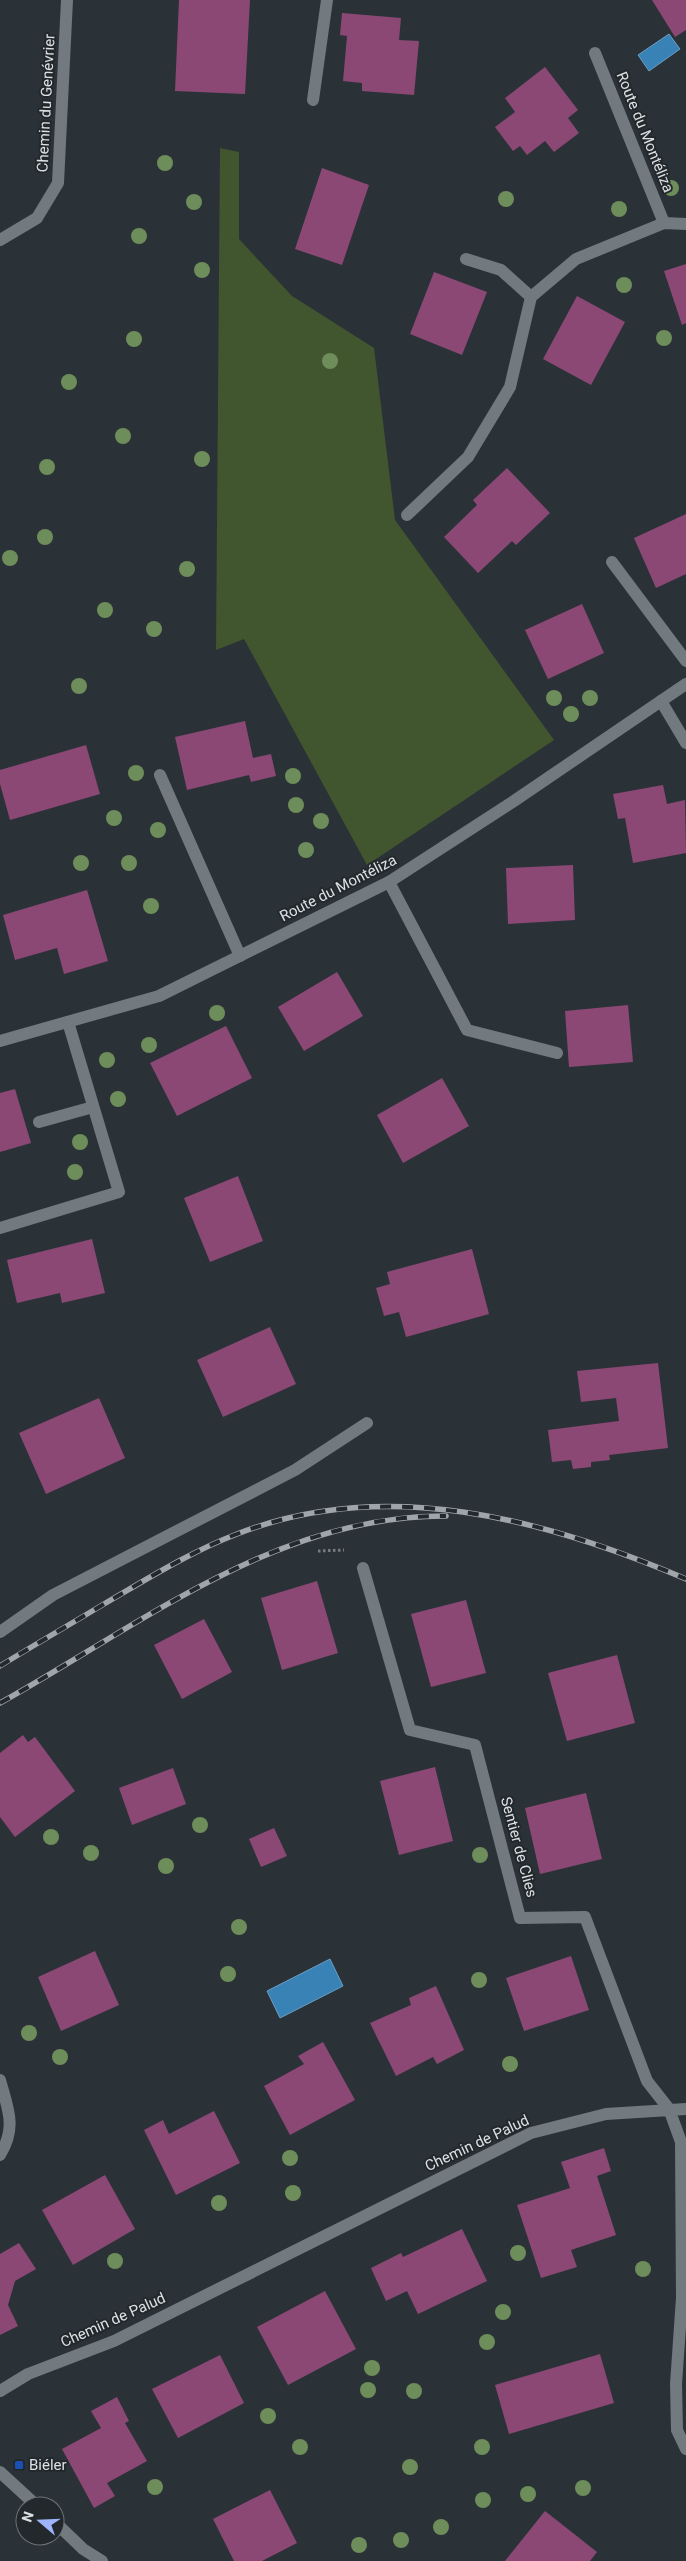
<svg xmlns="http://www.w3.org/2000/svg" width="686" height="2561" viewBox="0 0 686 2561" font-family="Roboto,sans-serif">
<rect width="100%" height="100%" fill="#2b3237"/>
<path fill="#41552f" d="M220,148L239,152V239L292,296L374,348L395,520L554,740L367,865L244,639L216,650Z"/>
<path fill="#3982b6" stroke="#6a9ec4" d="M669,34L680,49L649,71L638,55Z
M330,1959L343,1986L280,2018L267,1991Z"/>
<path fill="#8b4875" d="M179,0H250L245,94L175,91Z
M652,0H686V30L675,37Z
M342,13L401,18L399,40L419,41L414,95L362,91V83L343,81L347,36L340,35Z
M545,67L578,110L568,118L579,133L554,152L545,141L527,155L520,146L513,151L495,127L515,112L505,98Z
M322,168L369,185L342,265L295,249Z
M686,264V323L682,325L664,271Z
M434,272L487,292L462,355L410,334Z
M577,296L625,322L591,385L543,359Z
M507,468L550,513L516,545L512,541L478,573L444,537L477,505L473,500Z
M686,514V574L656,588L634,538Z
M582,604L604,653L548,679L525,630Z
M245,721L253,758L271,754L276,776L251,782L249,775L187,790L175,737Z
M86,745L100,794L10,820L0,784V770Z
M663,785L667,804L685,800L686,853L633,863L625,818L618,819L613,794Z
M573,865L575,920L508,924L506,868Z
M87,890L108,961L64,974L57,948L15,960L3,915Z
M337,972L363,1016L304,1051L278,1007Z
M628,1005L633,1062L569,1067L565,1011Z
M226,1026L252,1078L177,1116L150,1063Z
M442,1078L469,1126L403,1163L377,1115Z
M15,1089L31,1143L0,1152V1093Z
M238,1176L263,1241L210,1262L184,1198Z
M92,1239L105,1293L62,1303L60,1293L17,1303L7,1260Z
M472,1249L489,1314L406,1337L399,1312L384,1316L376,1288L390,1284L387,1272Z
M270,1327L296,1384L223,1417L197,1360Z
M658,1363L668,1448L609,1455L610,1460L591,1462V1467L573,1469L571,1460L552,1462L548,1430L619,1421L616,1398L581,1402L577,1371Z
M99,1398L125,1458L46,1494L19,1433Z
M317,1581L338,1653L282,1670L261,1598Z
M466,1600L486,1673L431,1687L411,1614Z
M204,1619L232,1672L182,1699L154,1645Z
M617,1655L635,1723L567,1741L548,1673Z
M23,1735L28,1742L35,1737L75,1791L15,1837L0,1817V1753Z
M435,1767L453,1841L399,1855L380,1781Z
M173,1768L186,1804L132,1825L119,1788Z
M586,1793L602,1859L540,1874L525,1808Z
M274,1828L287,1856L261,1867L249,1839Z
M95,1951L119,2005L61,2031L38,1977Z
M571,1956L589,2010L524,2031L506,1978Z
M436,1986L464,2050L437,2064L433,2057L396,2076L370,2023L411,2005L409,1998Z
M323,2042L355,2100L290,2135L264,2086L304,2064L298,2056Z
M214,2111L240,2163L176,2195L144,2130L163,2120L169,2134Z
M604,2148L611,2171L597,2176L616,2235L571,2250L577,2267L541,2278L517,2205L570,2188L561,2162Z
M105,2175L135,2229L73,2265L42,2210Z
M462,2229L487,2281L418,2314L407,2291L386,2301L371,2268L401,2253L403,2257Z
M19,2243L36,2269L15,2281L8,2305L18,2326L0,2335V2254Z
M325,2291L356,2349L288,2385L257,2327Z
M600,2354L614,2403L509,2434L495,2385Z
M220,2355L244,2403L178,2438L152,2389Z
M117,2397L129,2421L125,2423L147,2461L107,2483L115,2496L94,2508L62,2449L101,2428L91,2411Z
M270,2490L297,2543L262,2561H234L213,2519Z
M545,2511L597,2552L590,2561H505Z"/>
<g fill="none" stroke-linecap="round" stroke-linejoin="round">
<path stroke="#767c80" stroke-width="3" stroke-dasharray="2.5 2.5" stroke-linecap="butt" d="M318,1551L344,1550"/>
<path stroke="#72797f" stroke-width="12" d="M595,53L664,223L686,224
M313,100L327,0
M466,259L501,270L531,297
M407,515L468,457L510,387L531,297L576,259L664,223
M612,562L686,661
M661,701L686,743
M160,775L240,956
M389,882L467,1030L557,1053
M39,1122L93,1107
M0,1228L119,1192L68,1022
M363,1568L410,1730L475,1745L520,1918L585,1917L647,2081L669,2109
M0,1632L53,1595L295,1470L367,1423"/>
<path stroke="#72797f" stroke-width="12" d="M0,240L37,218L58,183L67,0
M0,1041L159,996L389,882L514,801L686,684
M0,2080C8,2109 17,2127 0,2155
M669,2109L681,2142L682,2298L676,2384L677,2430L686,2449
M0,2391L28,2374L114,2341L531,2133L606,2114L686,2109
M0,2472L37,2506
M55,2522L83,2549L102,2561"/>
<defs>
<path id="rail" d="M0,1666C34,1645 69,1625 104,1604C147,1579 190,1552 237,1534C386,1476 545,1519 686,1579
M0,1703C140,1625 278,1515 446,1516"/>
</defs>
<use href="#rail" stroke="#a0a5a9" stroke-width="5.5"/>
<use href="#rail" stroke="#22282c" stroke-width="4" stroke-dasharray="11" stroke-linecap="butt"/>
</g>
<g fill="#6d8d5a">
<circle cx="165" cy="163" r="8"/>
<circle cx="671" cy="188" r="8"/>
<circle cx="506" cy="199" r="8"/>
<circle cx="194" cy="202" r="8"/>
<circle cx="619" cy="209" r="8"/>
<circle cx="139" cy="236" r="8"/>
<circle cx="202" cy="270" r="8"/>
<circle cx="624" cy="285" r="8"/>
<circle cx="664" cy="338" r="8"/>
<circle cx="134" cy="339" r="8"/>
<circle cx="330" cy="361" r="8"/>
<circle cx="69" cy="382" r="8"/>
<circle cx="123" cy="436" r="8"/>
<circle cx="202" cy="459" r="8"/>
<circle cx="47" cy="467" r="8"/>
<circle cx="45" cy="537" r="8"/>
<circle cx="10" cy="558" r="8"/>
<circle cx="187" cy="569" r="8"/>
<circle cx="105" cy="610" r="8"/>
<circle cx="154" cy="629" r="8"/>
<circle cx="79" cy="686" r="8"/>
<circle cx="554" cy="698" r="8"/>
<circle cx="590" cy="698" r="8"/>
<circle cx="571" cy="714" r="8"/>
<circle cx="136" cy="773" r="8"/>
<circle cx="293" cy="776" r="8"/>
<circle cx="296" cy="805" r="8"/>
<circle cx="114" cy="818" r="8"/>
<circle cx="321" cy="821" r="8"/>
<circle cx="158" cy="830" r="8"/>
<circle cx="306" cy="850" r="8"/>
<circle cx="81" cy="863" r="8"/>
<circle cx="129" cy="863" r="8"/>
<circle cx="151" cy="906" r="8"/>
<circle cx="217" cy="1013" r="8"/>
<circle cx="149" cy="1045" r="8"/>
<circle cx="107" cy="1060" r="8"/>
<circle cx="118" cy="1099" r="8"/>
<circle cx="80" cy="1142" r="8"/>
<circle cx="75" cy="1172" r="8"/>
<circle cx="200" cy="1825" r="8"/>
<circle cx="51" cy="1837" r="8"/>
<circle cx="91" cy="1853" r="8"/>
<circle cx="480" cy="1855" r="8"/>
<circle cx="166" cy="1866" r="8"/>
<circle cx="239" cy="1927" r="8"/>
<circle cx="228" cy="1974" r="8"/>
<circle cx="479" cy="1980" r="8"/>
<circle cx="29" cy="2033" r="8"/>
<circle cx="60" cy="2057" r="8"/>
<circle cx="510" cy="2064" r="8"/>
<circle cx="290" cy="2158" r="8"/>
<circle cx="293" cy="2193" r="8"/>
<circle cx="219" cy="2203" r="8"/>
<circle cx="518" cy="2253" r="8"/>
<circle cx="115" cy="2261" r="8"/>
<circle cx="643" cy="2269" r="8"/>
<circle cx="503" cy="2312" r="8"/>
<circle cx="487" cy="2342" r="8"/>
<circle cx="372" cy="2368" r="8"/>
<circle cx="368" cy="2390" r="8"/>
<circle cx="414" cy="2391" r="8"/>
<circle cx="268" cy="2416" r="8"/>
<circle cx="300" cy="2447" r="8"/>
<circle cx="482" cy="2447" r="8"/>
<circle cx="410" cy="2467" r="8"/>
<circle cx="155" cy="2487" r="8"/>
<circle cx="583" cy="2488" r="8"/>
<circle cx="528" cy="2494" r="8"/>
<circle cx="483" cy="2500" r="8"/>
<circle cx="441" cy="2527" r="8"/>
<circle cx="401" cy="2540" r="8"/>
<circle cx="359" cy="2545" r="8"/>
</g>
<rect fill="#1a4fb4" stroke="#22282c" stroke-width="2" x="14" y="2460" width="10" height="10" rx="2.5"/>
<g text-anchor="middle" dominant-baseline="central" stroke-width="4" stroke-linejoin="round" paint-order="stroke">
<g font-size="15" fill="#dce0e3" stroke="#22282c">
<text transform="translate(46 103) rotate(-87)">Chemin du Genévrier</text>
<text transform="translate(645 132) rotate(68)">Route du Montéliza</text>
<text transform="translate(338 888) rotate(-27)">Route du Montéliza</text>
<text transform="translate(519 1847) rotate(75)">Sentier de Clies</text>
<text transform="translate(477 2143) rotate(-25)">Chemin de Palud</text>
<text transform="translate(113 2320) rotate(-24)">Chemin de Palud</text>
</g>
<g font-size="15" fill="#dce0e3" stroke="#22282c" text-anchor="start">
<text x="29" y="2465">Biéler</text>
</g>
</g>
<g transform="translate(40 2521) rotate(289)"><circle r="24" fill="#22282c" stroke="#6c7275"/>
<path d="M0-4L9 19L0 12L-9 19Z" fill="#9db4fd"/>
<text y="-8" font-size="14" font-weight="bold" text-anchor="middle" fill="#dce0e3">N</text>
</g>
</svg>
